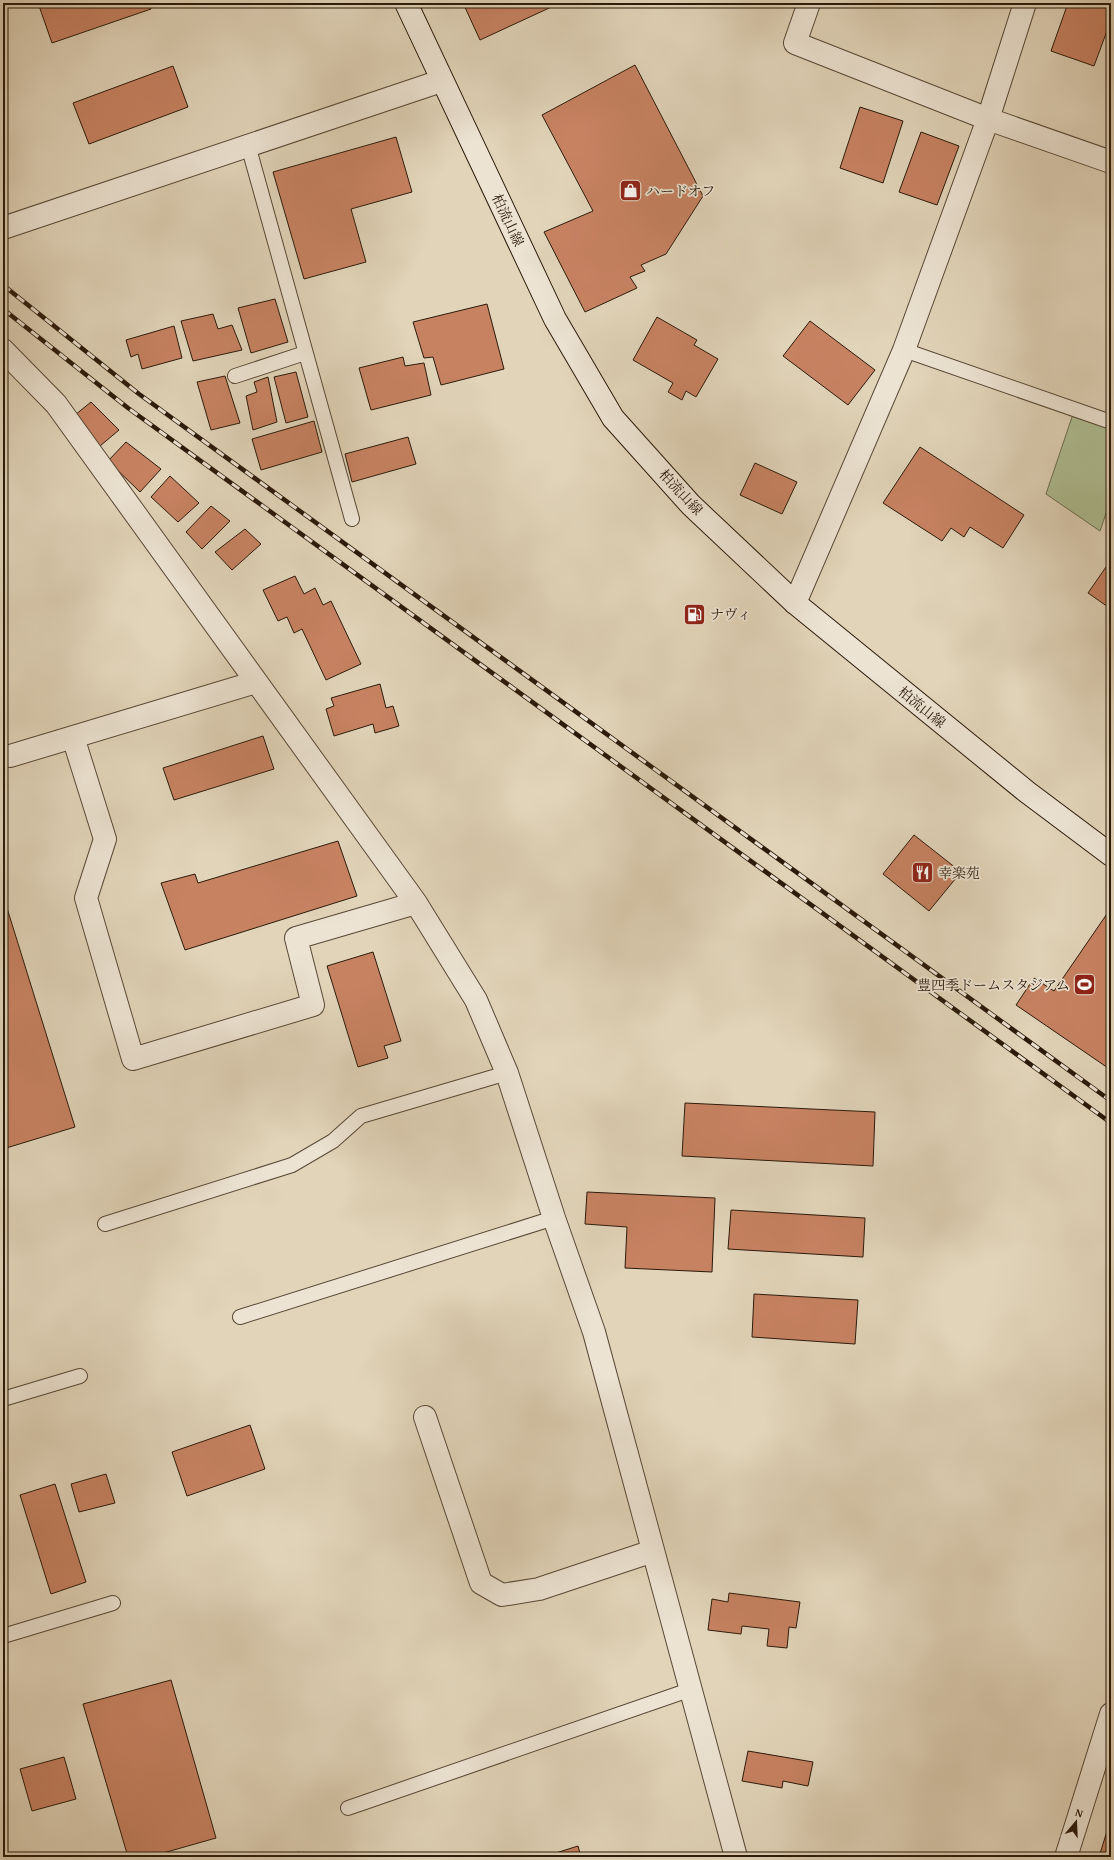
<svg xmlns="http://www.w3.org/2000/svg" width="1114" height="1860" viewBox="0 0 1114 1860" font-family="'Gentium Book Plus','Noto Serif JP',serif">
<rect width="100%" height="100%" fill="#e1d4b9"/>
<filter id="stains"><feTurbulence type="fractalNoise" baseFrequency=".005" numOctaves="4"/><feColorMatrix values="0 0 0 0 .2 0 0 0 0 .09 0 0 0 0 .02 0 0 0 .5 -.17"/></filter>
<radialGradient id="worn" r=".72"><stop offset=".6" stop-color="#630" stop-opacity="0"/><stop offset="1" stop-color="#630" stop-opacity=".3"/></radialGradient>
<path fill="#aebe93" stroke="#6c6c4e" d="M1073,414L1111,427V499L1100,531L1046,494Z"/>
<path fill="#c78262" stroke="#2b1a0a" d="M38,3H149L151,9L52,43Z
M463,3H560L480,40Z
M1068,3H1111V20L1094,66L1051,51Z
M635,65L703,196L666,254L641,265L645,271L630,277L637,288L585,312L544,232L593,211L542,115Z
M173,66L188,107L89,144L73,103Z
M860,107L903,121L883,183L840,168Z
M921,132L959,146L937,205L899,192Z
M396,137L412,192L351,209L366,262L304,279L273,172Z
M275,299L288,342L251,353L238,308Z
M487,304L504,369L441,385L433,357L424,358L413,322Z
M213,314L218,329L232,325L242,350L193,361L181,321Z
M657,317L697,340L694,345L718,359L696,397L686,391L682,400L668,392L673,383L633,360Z
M810,321L875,370L848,405L783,356Z
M174,326L182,358L142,369L138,354L131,357L126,340Z
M403,357L405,366L424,363L431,395L371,410L359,368Z
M296,372L308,417L286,423L274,377Z
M225,376L240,423L211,430L197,382Z
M268,377L277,422L253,430L246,396L257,392L254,382Z
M91,402L119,430L100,446L75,415Z
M314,421L322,452L261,470L252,439Z
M408,437L416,464L352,482L345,454Z
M126,442L161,469L140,492L108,461Z
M920,447L1024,515L1003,548L970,527L964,537L951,528L942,541L883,503Z
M755,463L797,482L782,514L740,495Z
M170,476L199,503L178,522L151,497Z
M211,506L230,521L202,549L186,532Z
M245,529L261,544L232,570L215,552Z
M1106,567L1111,571V609L1088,593Z
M295,576L304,594L315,588L323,605L331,601L361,664L326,680L302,629L294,633L287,617L278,621L263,590Z
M380,684L386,708L393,706L399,726L375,733L373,724L334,736L326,709L334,706L331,698Z
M263,736L274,769L174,800L163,768Z
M914,835L961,872L929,911L883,874Z
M338,841L357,896L185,950L161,883L195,874L198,883Z
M7,908L75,1127L3,1149V909Z
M1111,908V1070L1016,1005L1034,978L1054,991Z
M373,952L401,1041L384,1046L388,1058L358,1067L327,966Z
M685,1103L875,1112L873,1166L682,1156Z
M587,1192L715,1198L712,1272L625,1268L627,1227L585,1224Z
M731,1210L865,1218L863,1257L728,1249Z
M754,1294L858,1300L855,1344L752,1337Z
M250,1425L265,1469L187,1496L172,1452Z
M106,1474L115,1503L79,1512L71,1484Z
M55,1484L86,1582L51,1594L20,1495Z
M729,1593L800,1602L796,1628L789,1627L787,1648L767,1646L769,1629L742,1626L741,1634L708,1630L712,1599L728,1602Z
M171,1680L216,1838L149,1857H128L83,1704Z
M748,1751L813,1762L808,1786L783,1781L782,1788L742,1781Z
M64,1757L76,1799L32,1811L20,1769Z
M1111,1818V1857H1099Z
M578,1846L581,1857H543Z
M299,1852L300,1857H286Z"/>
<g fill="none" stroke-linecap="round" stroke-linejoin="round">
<defs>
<path id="service" d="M248,145L352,519
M904,350L1111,422
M235,376L305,353
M105,1224L292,1165L333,1141L361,1116L507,1073
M240,1317L554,1218
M3,1399L80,1376
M3,1636L113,1603
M348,1808L692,1689"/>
<path id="minor" d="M809,3L795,43L988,119L1111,162
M3,228L441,81
M3,350L56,404L416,903L476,1000L507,1073L554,1218L594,1332L736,1857
M795,603L904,350L988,119L1025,3
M73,737L105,839L86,898L133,1059L313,1005L296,938L416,903
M10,756L256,682
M425,1417L481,1583L502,1595L539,1589L653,1551
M1066,1857L1111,1714"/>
<path id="secondary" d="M406,3L555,319L613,418L691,505L795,603L1027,792L1111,855"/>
</defs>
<use href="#service" stroke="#584836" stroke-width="16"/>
<use href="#minor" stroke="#584836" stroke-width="24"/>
<use href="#secondary" stroke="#2b1a0a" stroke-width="24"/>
<use href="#service" stroke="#ece3d2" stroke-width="14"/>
<use href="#minor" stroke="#ece3d2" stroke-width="22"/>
<use href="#secondary" stroke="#ece3d2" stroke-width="22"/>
<defs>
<path id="rail" d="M3,285L139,394L1111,1101
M3,309L128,408L1111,1123"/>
</defs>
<use href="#rail" stroke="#2b1a0a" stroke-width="4.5"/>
<use href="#rail" stroke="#ece3d2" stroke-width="3" stroke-dasharray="9" stroke-linecap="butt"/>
</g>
<defs>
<symbol id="shop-square" viewBox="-11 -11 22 22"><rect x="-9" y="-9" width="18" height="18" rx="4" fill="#8f2418" stroke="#ece3d2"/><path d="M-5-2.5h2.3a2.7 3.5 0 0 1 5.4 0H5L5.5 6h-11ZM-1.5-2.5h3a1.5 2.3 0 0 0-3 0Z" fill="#fff"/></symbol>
<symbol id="fuel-square" viewBox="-11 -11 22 22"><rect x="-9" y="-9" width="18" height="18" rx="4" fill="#8f2418" stroke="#ece3d2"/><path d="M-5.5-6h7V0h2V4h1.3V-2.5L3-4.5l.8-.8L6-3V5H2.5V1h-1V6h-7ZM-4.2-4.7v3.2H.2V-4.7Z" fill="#fff"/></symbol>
<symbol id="restaurant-square" viewBox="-11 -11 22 22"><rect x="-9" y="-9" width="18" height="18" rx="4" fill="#8f2418" stroke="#ece3d2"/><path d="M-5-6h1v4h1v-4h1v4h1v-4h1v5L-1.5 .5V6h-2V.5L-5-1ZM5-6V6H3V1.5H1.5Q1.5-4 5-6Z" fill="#fff"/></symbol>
<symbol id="stadium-square" viewBox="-11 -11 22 22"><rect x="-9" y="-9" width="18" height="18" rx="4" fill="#8f2418" stroke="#ece3d2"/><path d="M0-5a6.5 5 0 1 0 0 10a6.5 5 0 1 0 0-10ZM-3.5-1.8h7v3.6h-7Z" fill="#fff"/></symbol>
</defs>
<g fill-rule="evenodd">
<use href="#shop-square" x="618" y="178" width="25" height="25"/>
<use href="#fuel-square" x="682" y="602" width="25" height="25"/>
<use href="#restaurant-square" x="910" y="860" width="25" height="25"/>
<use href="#stadium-square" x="1072" y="972" width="25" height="25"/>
</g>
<g text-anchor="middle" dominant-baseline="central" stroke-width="3.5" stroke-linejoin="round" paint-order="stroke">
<g font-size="14" fill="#2b1a0a" stroke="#ece3d2" text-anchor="start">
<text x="646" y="191">ハードオフ</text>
<text x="710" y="614">ナヴィ</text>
<text x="938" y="873">幸楽苑</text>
<text x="1070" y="985" text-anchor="end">豊四季ドームスタジアム</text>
</g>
<g font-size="14" fill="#2b1a0a" stroke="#ece3d2">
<text transform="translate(508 220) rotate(65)">柏流山線</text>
<text transform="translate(681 492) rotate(47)">柏流山線</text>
<text transform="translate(922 707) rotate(39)">柏流山線</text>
</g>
</g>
<rect width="1114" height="1860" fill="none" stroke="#e1d4b9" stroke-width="16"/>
<rect x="4" y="4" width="1106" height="1852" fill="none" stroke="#2b1a0a" stroke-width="2"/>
<rect x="8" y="8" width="1098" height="1844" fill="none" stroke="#2b1a0a"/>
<g transform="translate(1076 1822) rotate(19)" stroke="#ece3d2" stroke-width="3" paint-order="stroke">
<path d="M0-3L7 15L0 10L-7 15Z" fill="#2b1a0a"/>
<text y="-6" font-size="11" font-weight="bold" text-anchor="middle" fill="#2b1a0a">N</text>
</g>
<rect width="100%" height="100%" filter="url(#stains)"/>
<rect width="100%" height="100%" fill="url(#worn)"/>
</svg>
